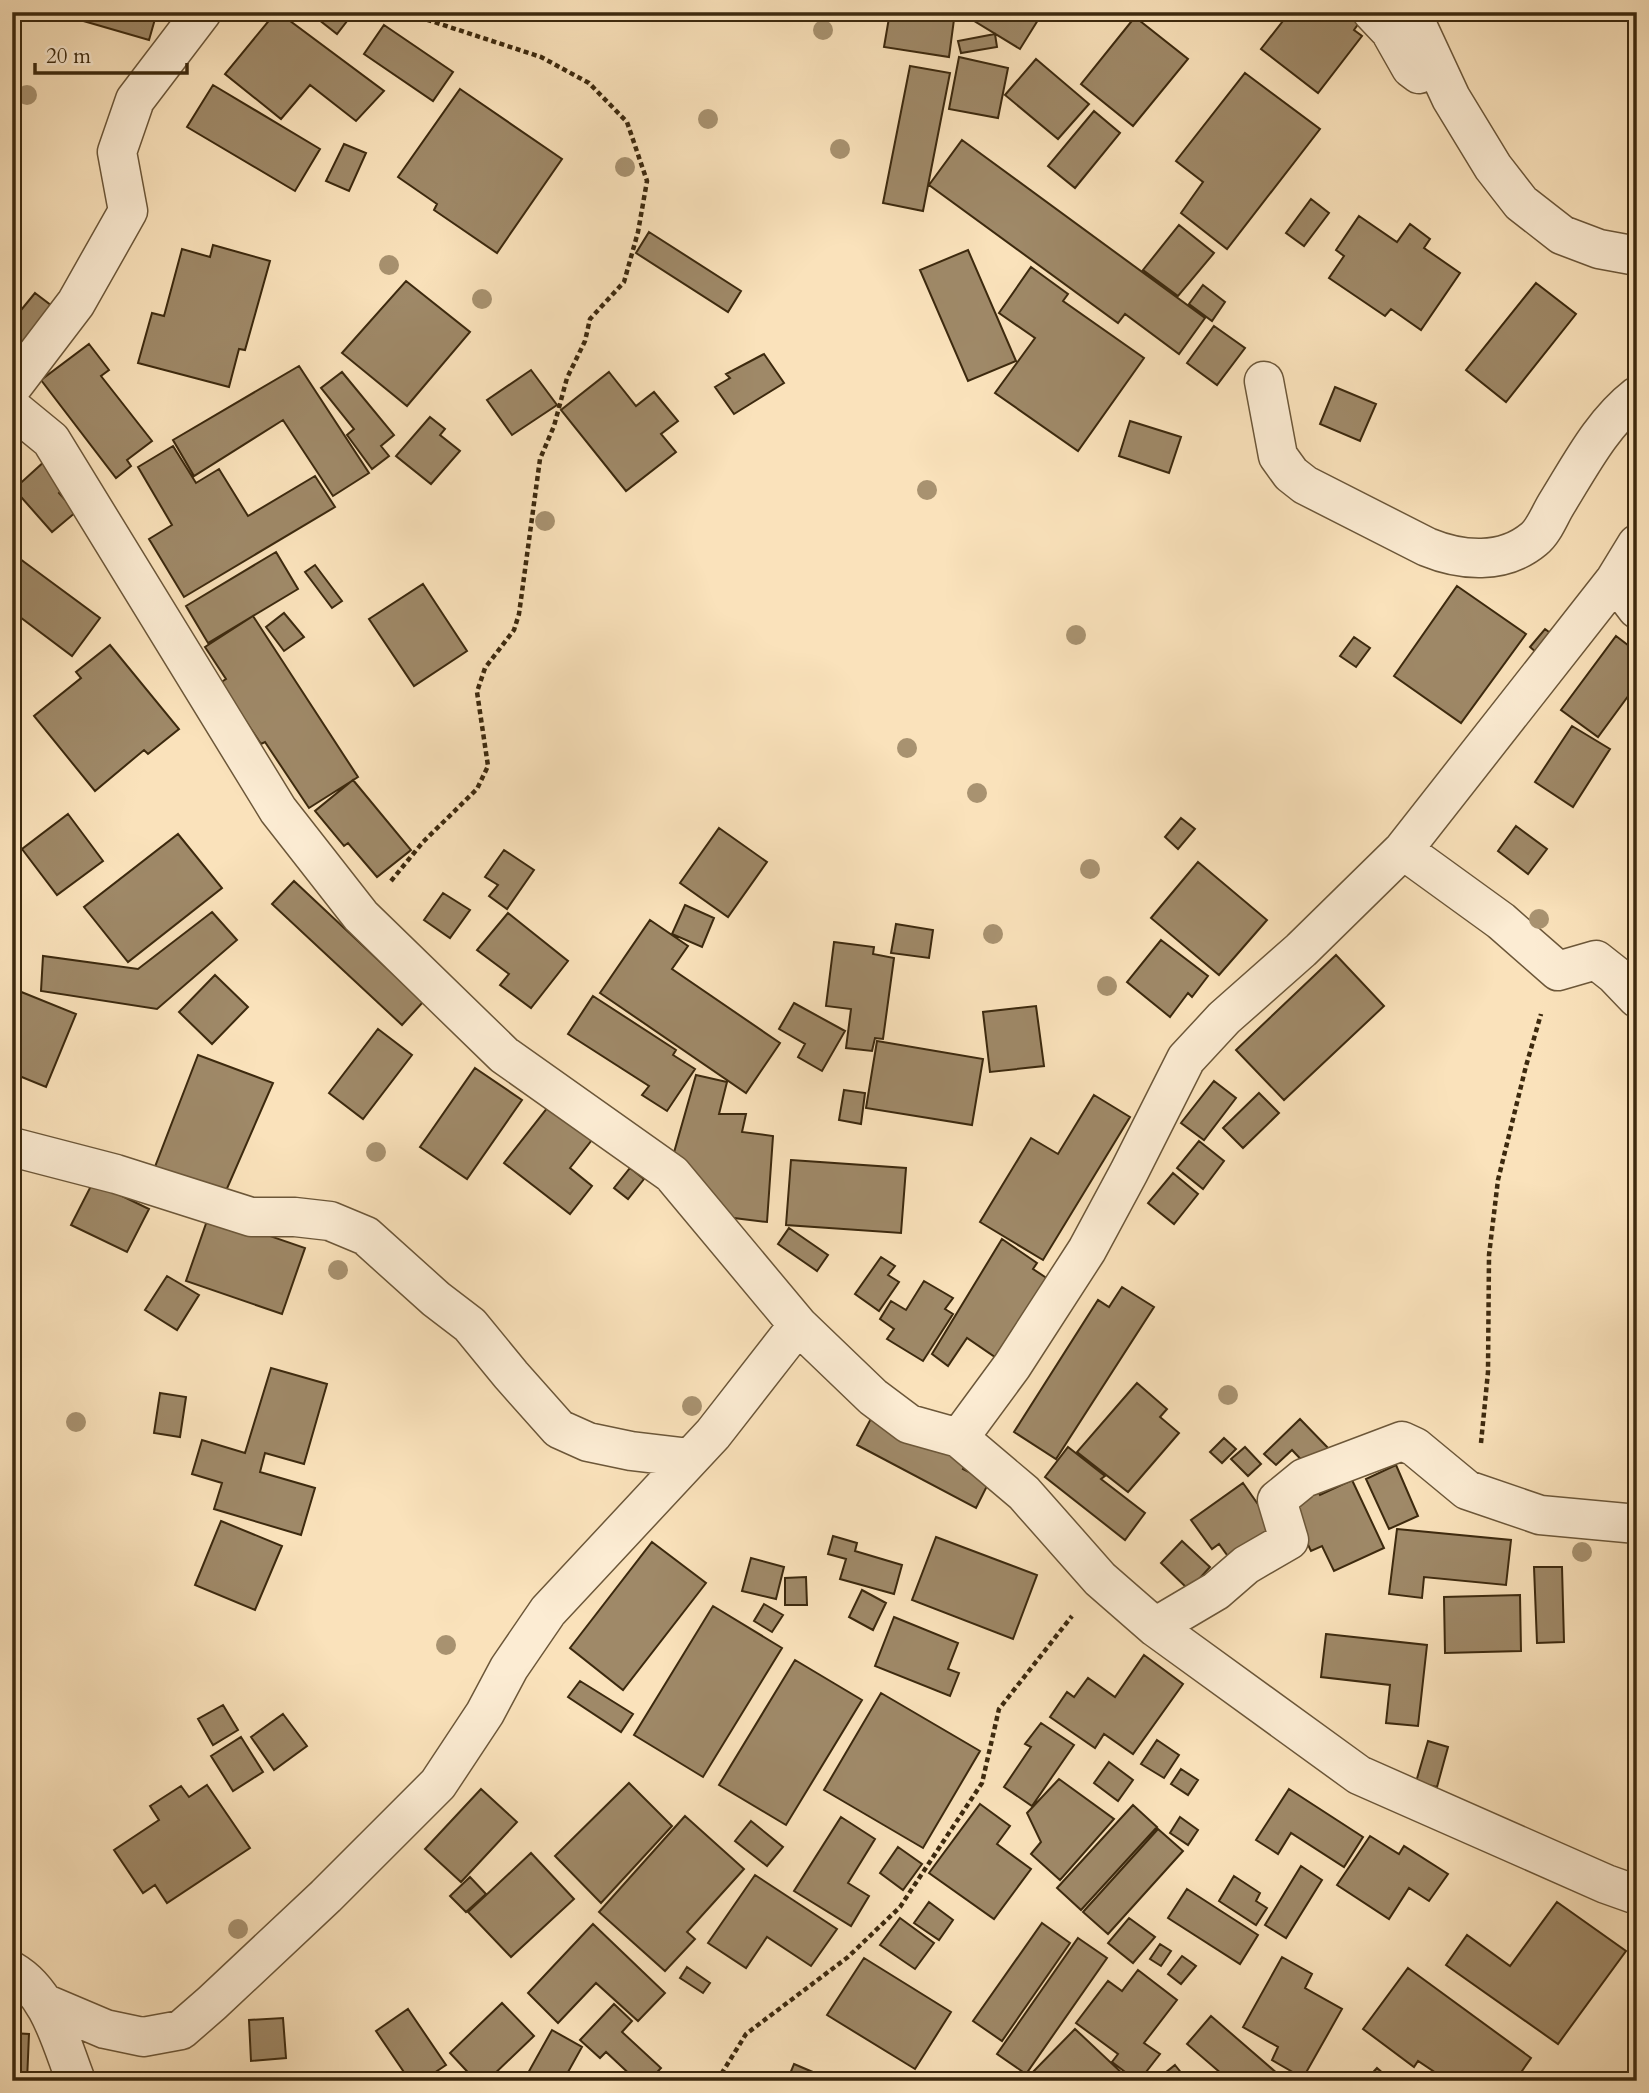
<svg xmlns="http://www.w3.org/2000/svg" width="1649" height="2093" viewBox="0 0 1649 2093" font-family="Cardo,serif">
<rect width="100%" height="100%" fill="#fae2bb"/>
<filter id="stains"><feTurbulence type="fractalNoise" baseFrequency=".00286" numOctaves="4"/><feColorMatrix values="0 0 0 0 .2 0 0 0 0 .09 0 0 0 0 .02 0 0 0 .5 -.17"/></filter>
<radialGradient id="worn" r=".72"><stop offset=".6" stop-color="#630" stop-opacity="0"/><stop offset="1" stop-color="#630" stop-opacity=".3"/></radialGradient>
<path fill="#9f8968" stroke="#3c290e" stroke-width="2" d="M82,12H157L149,40L80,20Z
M276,12H278L384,91L356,121L310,85L281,119L225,74Z
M309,12H354L337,34Z
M890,12H955L949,57L884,47Z
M969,12H1043L1020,49L966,16Z
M1290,12H1359L1364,16L1354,30L1362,36L1318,93L1261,49Z
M1135,17L1188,59L1133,126L1081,84Z
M384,25L453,72L433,101L364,54Z
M995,34L997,47L961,53L958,41Z
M959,57L1008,68L998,118L949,109Z
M1036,59L1089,104L1058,139L1005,95Z
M910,66L950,73L923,211L883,203Z
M1245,73L1320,129L1227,249L1181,213L1203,182L1176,161Z
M213,85L320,149L295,191L187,127Z
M460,89L562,159L497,253L434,210L437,204L398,177Z
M1094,111L1120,133L1075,188L1048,166Z
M962,140L1205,318L1179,354L1125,314L1118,323L929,185Z
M344,144L366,153L349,191L326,181Z
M1311,199L1329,213L1304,246L1286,233Z
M1359,216L1397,242L1410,224L1430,239L1424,248L1460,273L1421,330L1391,309L1385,316L1329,278L1344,256L1336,250Z
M1179,225L1214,253L1178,296L1143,270Z
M649,232L741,291L728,312L636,253Z
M213,245L270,261L245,350L239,349L229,387L138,363L152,313L164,316L182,249L210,257Z
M968,250L1016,361L968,381L920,270Z
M1031,267L1068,294L1063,301L1144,358L1078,451L995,393L1035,338L999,313Z
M406,281L470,332L407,406L342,353Z
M1536,283L1576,314L1506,402L1466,370Z
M1203,285L1225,302L1212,321L1189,304Z
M35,293L52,306L14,354L12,321Z
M1214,326L1245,348L1217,385L1187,363Z
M89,344L109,370L101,376L152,441L127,460L131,466L116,478L41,380Z
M764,354L784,383L734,414L715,387L730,378L726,374Z
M299,366L369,473L333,496L283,420L194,476L173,440Z
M531,370L557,405L512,435L487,400Z
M342,372L394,435L381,446L389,456L372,469L347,435L354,429L321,388Z
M609,372L636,406L654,392L678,421L661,434L676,452L626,491L561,410Z
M1335,387L1376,404L1360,441L1320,424Z
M430,417L445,429L440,435L460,451L431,484L396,456Z
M1130,421L1181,437L1169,473L1119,456Z
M173,446L196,483L219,469L248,516L315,476L335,507L184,597L149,539L172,525L138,467Z
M46,460L68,484L59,493L76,512L52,532L14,489Z
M276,552L298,589L208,643L186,606Z
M12,553L100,618L72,656L12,611Z
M315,565L342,601L332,608L305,572Z
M423,584L467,651L414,686L369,619Z
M1457,586L1526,634L1461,723L1394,676Z
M284,613L304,637L284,651L266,627Z
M253,616L358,777L309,808L265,742L261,744L220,683L226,679L205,647Z
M1545,629L1561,641L1546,661L1530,647Z
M1616,636L1637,652V684L1598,737L1561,710Z
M1354,637L1370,648L1356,667L1340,656Z
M110,645L179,729L148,754L144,750L95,791L34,716L81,678L76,672Z
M1572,726L1610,749L1573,807L1535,782Z
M353,780L411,850L377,877L348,843L344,846L315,811Z
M68,814L103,861L57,895L22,849Z
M1181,818L1195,829L1178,849L1165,837Z
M1516,826L1547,849L1528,874L1498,851Z
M719,828L767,862L728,917L680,883Z
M178,834L222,888L128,962L84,907Z
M504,850L534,870L507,909L489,896L498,885L485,877Z
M1198,862L1267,920L1219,975L1151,918Z
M294,881L423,1002L402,1025L272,904Z
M443,893L470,910L450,938L424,920Z
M685,905L714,918L702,947L672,934Z
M212,912L237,940L157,1009L41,991L43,956L138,969Z
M508,913L568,961L531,1008L500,985L509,974L477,950Z
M650,920L688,946L672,969L780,1043L746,1093L600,993Z
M896,924L933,930L929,958L891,953Z
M1161,940L1208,976L1192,997L1188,993L1170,1017L1127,982Z
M834,942L874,947L873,954L894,958L883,1039L875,1038L872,1051L846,1048L851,1009L826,1006Z
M1336,955L1384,1006L1284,1100L1236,1050Z
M215,975L248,1007L212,1044L179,1012Z
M14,989L76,1014L46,1087L12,1073V994Z
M593,996L676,1050L673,1055L695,1069L667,1111L642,1095L649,1086L568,1034Z
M794,1003L845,1031L822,1071L798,1057L805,1044L779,1029Z
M1036,1006L1044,1066L990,1072L983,1012Z
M378,1029L412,1055L363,1119L329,1093Z
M877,1041L983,1059L972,1125L866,1108Z
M198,1055L273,1083L222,1200L153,1172Z
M475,1068L522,1100L467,1179L420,1147Z
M696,1075L727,1082L719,1114H746L742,1132L773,1136L767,1222L726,1217L673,1156Z
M1214,1081L1236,1098L1204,1140L1181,1123Z
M844,1090L865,1093L861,1124L839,1120Z
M1259,1093L1279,1113L1243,1148L1223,1128Z
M1094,1095L1130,1117L1043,1260L980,1222L1031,1138L1058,1154Z
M552,1102L595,1136L570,1168L592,1186L570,1214L504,1163Z
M1199,1141L1224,1161L1203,1189L1177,1168Z
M791,1160L906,1168L901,1233L786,1225Z
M630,1168L644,1179L628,1199L614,1188Z
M1173,1173L1198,1194L1174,1224L1148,1203Z
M93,1182L149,1209L127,1252L71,1225Z
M209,1215L305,1248L282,1314L186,1281Z
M789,1228L828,1255L817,1271L778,1244Z
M1002,1239L1037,1263L1033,1269L1048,1279L995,1357L967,1338L948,1366L932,1354Z
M881,1257L895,1266L888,1275L899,1282L879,1311L855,1294Z
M167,1276L199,1295L177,1330L145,1310Z
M924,1281L953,1298L945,1309L953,1314L923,1361L887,1339L894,1329L880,1319L891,1301L906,1310Z
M1122,1287L1154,1307L1056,1459L1014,1432L1098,1300L1109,1307Z
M271,1368L327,1384L304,1464L265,1453L260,1472L315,1488L301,1535L214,1509L222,1483L192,1474L202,1440L245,1453Z
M1137,1383L1167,1409L1160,1417L1179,1433L1128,1492L1077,1452Z
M160,1393L186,1397L180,1437L154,1433Z
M875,1411L968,1459L963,1469L989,1482L976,1508L857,1445Z
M1300,1419L1331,1451L1311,1470L1292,1450L1276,1465L1264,1454Z
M1224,1438L1236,1449L1222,1463L1210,1452Z
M1068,1447L1105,1476L1101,1479L1145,1513L1125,1540L1045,1477Z
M1245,1447L1261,1464L1248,1476L1231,1459Z
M1396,1465L1418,1516L1389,1529L1366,1479Z
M1352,1480L1384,1548L1334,1571L1322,1546L1311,1551L1285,1497L1315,1484L1320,1495Z
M1243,1483L1274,1527L1230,1559L1219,1544L1212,1549L1191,1520Z
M221,1521L282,1546L255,1610L195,1585Z
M1397,1529L1511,1540L1506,1585L1424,1577L1422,1598L1389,1594Z
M833,1536L857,1543L855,1551L902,1565L894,1594L840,1579L846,1559L828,1554Z
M936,1537L1037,1575L1013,1639L912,1600Z
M1182,1541L1210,1567L1189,1590L1161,1563Z
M652,1542L706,1583L623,1690L570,1648Z
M751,1558L784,1567L776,1599L742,1591Z
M1534,1567H1562L1564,1642L1537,1643Z
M806,1577L807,1605H785V1578Z
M862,1590L886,1603L873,1630L849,1617Z
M1520,1595L1521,1651L1445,1653L1444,1597Z
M764,1604L783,1615L772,1632L754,1621Z
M713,1606L782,1648L703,1777L634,1735Z
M894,1617L958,1643L948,1669L959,1673L950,1696L875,1666Z
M1326,1634L1427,1645L1418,1726L1386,1723L1390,1685L1321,1677Z
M1144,1655L1183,1684L1133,1754L1104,1734L1095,1748L1050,1717L1067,1692L1074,1697L1088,1678L1115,1697Z
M795,1660L862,1700L786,1825L719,1785Z
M580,1681L633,1714L621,1732L568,1697Z
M881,1693L980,1751L923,1848L824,1790Z
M223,1705L238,1730L213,1745L198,1719Z
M283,1714L307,1746L274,1770L251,1737Z
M1041,1723L1074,1745L1032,1806L1004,1787L1031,1747L1025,1744Z
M241,1737L263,1772L233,1791L211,1756Z
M1157,1740L1179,1755L1164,1778L1141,1764Z
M1428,1741L1448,1747L1437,1787L1416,1782Z
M1109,1762L1133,1780L1118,1801L1094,1783Z
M1181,1769L1198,1780L1188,1795L1171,1784Z
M1059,1779L1114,1819L1060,1880L1031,1854L1041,1842L1027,1813Z
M629,1783L672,1826L601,1903L555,1856Z
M207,1785L250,1848L167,1903L155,1885L143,1893L114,1850L159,1820L150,1806L181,1786L189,1797Z
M481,1789L517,1822L461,1882L425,1849Z
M1289,1789L1363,1837L1344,1867L1291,1833L1278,1854L1256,1840Z
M980,1804L1010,1826L997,1844L1031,1869L994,1919L929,1873Z
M1133,1805L1157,1827L1081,1910L1057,1888Z
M685,1816L744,1869L687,1932L695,1939L665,1971L599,1912Z
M841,1817L875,1839L848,1883L869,1896L851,1926L794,1891Z
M1180,1817L1198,1830L1188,1845L1170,1833Z
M751,1821L783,1847L767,1866L735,1841Z
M1158,1829L1183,1851L1108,1934L1083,1912Z
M1370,1836L1399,1854L1404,1846L1448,1874L1429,1901L1409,1888L1389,1919L1337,1885Z
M898,1847L922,1864L903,1890L880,1873Z
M531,1853L574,1899L511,1957L468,1912Z
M1301,1866L1322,1880L1286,1938L1265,1925Z
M755,1875L837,1929L811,1966L767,1937L746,1968L708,1943Z
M1234,1876L1260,1893L1256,1901L1267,1908L1256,1925L1219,1901Z
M470,1877L486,1894L466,1912L450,1896Z
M1187,1889L1258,1935L1240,1964L1168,1918Z
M929,1902L953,1920L939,1940L914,1923Z
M1557,1902L1626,1951L1558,2044L1446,1965L1467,1935L1510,1966Z
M900,1918L934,1943L915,1969L880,1945Z
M1129,1918L1155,1937L1133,1963L1108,1943Z
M1042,1923L1070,1943L1002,2041L973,2021Z
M593,1924L665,1993L638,2021L596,1983L558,2023L528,1993Z
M1078,1938L1107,1958L1026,2074L997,2054Z
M1160,1944L1171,1951L1161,1966L1150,1959Z
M1182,1956L1196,1966L1181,1984L1168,1974Z
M1282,1957L1312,1974L1305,1988L1342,2009L1303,2078L1272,2060L1278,2047L1243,2027Z
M864,1958L951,2012L915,2069L827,2015Z
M687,1967L710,1983L703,1993L680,1978Z
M1408,1968L1531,2058L1515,2081H1435L1439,2075L1418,2061L1414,2067L1363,2029Z
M1138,1970L1177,2000L1144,2043L1160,2054L1139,2081H1137L1112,2062L1118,2054L1076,2023L1108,1981L1122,1991Z
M502,2003L534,2036L487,2081H476L450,2053Z
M614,2004L632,2021L622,2032L661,2068L649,2081H637L606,2052L600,2058L580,2040Z
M408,2009L446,2065L422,2081H410L376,2031Z
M1211,2016L1286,2081H1230L1187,2044Z
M283,2018L286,2058L251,2061L249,2020Z
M1075,2029L1124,2075L1119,2081H1028L1026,2079Z
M552,2030L582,2047L563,2081H543L528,2073Z
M12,2033L29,2034L27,2081H12Z
M794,2064L834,2081H787Z
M1175,2065L1187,2080L1155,2081Z
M1377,2068L1392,2081H1365Z"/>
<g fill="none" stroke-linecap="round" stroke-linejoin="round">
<defs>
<path id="minor" d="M1372,12L1390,31L1411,68L1419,74
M1411,12L1451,98L1493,167L1521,203L1562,235L1599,249L1637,256
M1264,381L1278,456L1291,474L1305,485L1427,547C1461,561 1503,565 1534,539C1544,531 1550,514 1557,503C1580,466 1602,423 1637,396
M12,387L76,303L128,211L117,152L135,100L202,12
M12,408L51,440L278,810L361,916L504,1055L672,1174L798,1325L873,1397L909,1424L959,1438L1024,1493L1100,1579L1155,1627L1359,1775L1606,1884L1637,1895
M1615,580L1637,609
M1403,850L1501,921L1558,971L1596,960L1615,975L1637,998
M12,1147L116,1174L251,1217H295L330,1221L366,1236L436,1299L470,1325L511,1375L559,1429L588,1442L631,1451L690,1458
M959,1438L1012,1366L1087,1250L1129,1172L1186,1059L1224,1018L1301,950L1403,850L1615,580L1637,544
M1155,1627L1216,1591L1246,1565L1289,1540L1277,1500L1304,1478L1402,1441L1415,1447L1467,1490L1540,1515L1637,1524
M12,1971C50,1993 61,2043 76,2081
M46,2004L105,2029L143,2037L181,2030L212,2003L326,1896L438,1784L485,1713L509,1668L548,1611L713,1434L798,1325"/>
</defs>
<use href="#minor" stroke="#6c5739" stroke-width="41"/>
<path stroke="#3c290e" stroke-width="4.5" stroke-dasharray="5 3.5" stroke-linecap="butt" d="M391,881L423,842L477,789L488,766L477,692L485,668L514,630L519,614L540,459L554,426L567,378L585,341L590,319L624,282L638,232L647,181L627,122L589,83L541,57L428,20L416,12
M1481,1443L1488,1372L1489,1255L1498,1180L1526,1066L1541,1014
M717,2081L746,2034L848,1957L900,1907L982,1783L999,1709L1072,1616"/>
<use href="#minor" stroke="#fcecd3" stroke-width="38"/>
</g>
<g fill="#a89270">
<circle cx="823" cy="30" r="10"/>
<circle cx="27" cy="95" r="10"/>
<circle cx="708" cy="119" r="10"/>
<circle cx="840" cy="149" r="10"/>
<circle cx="625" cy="167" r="10"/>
<circle cx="389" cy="265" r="10"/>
<circle cx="482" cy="299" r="10"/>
<circle cx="927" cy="490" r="10"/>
<circle cx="545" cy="521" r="10"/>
<circle cx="1076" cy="635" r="10"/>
<circle cx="907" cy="748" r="10"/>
<circle cx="977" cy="793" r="10"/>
<circle cx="1090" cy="869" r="10"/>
<circle cx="1539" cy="919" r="10"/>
<circle cx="993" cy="934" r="10"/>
<circle cx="1107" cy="986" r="10"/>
<circle cx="376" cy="1152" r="10"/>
<circle cx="338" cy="1270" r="10"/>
<circle cx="1228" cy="1395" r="10"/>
<circle cx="692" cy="1406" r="10"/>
<circle cx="76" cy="1422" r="10"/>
<circle cx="1582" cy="1552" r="10"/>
<circle cx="446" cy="1645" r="10"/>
<circle cx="238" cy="1929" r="10"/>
</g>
<rect width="1649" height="2093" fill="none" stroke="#fae2bb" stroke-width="42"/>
<rect x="14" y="14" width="1621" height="2065" fill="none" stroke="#3c290e" stroke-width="3.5"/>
<rect x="21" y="21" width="1607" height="2051" fill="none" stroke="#3c290e" stroke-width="2"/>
<path d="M35 63v10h152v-10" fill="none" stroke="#3c290e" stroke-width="3.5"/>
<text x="46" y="63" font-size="21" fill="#3c290e" stroke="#fcecd3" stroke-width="5" paint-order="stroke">20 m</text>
<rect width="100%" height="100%" filter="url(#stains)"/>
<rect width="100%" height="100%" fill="url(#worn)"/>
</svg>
